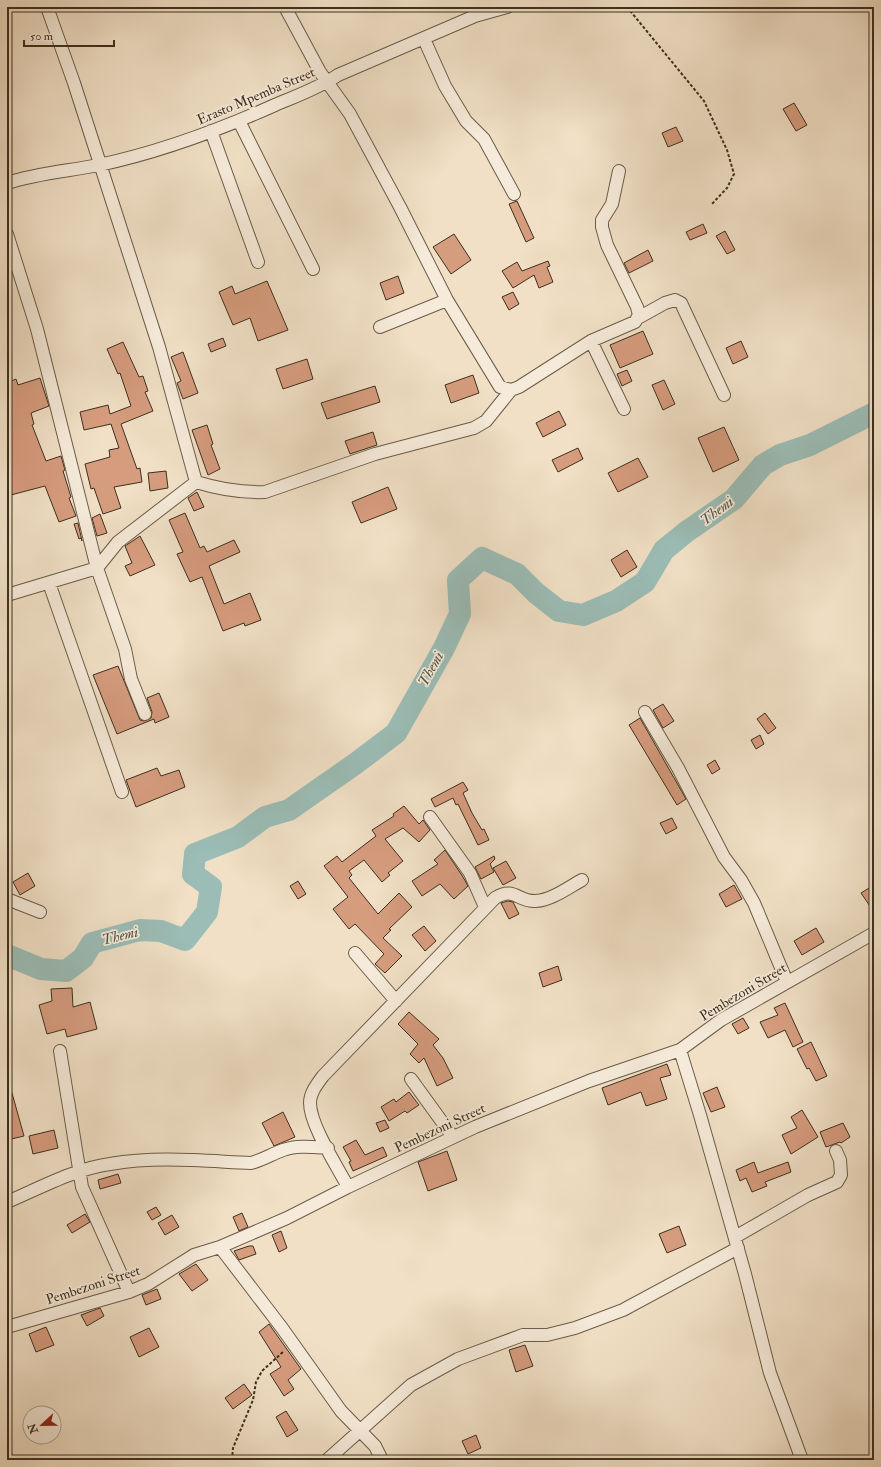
<svg xmlns="http://www.w3.org/2000/svg" width="881" height="1467" viewBox="0 0 881 1467" font-family="'IM FELL Double Pica',serif">
<rect width="100%" height="100%" fill="#f1e0c6"/>
<filter id="stains"><feTurbulence type="fractalNoise" baseFrequency=".005" numOctaves="4"/><feColorMatrix values="0 0 0 0 .2 0 0 0 0 .09 0 0 0 0 .02 0 0 0 .5 -.17"/></filter>
<radialGradient id="worn" r=".72"><stop offset=".6" stop-color="#630" stop-opacity="0"/><stop offset="1" stop-color="#630" stop-opacity=".3"/></radialGradient>
<g fill="none" stroke-linecap="round" stroke-linejoin="round">
<path stroke="#9bbdb6" stroke-width="22" d="M7,955L41,969L66,971L83,958L92,943L140,930L161,931L185,940L207,912L211,887L193,874L195,854L238,837L265,817L289,810L355,764L396,733L444,648L460,614L458,580L482,558L517,574L536,593L559,611L583,615L616,601L645,582L664,550L686,532L734,499L763,465L780,455L810,445L874,413"/>
</g>
<path fill="#d69c7e" stroke="#3d301f" d="M794,103L807,125L796,131L783,109Z
M676,127L683,141L668,147L662,133Z
M517,201L534,238L526,242L509,204Z
M703,224L707,233L690,240L686,232Z
M725,231L735,250L727,254L716,236Z
M454,234L471,260L451,274L433,247Z
M648,250L653,261L629,273L624,263Z
M548,261L550,266L547,267L553,282L539,288L534,275L513,288L502,271L517,262L522,271Z
M398,276L404,293L386,300L380,283Z
M267,281L288,330L258,341L250,318L233,325L219,292L232,286L235,294Z
M513,292L519,304L509,310L502,297Z
M643,331L653,354L620,368L610,345Z
M223,338L226,346L211,352L208,344Z
M741,341L748,357L733,364L726,348Z
M123,342L139,377L143,376L148,391L145,392L153,411L121,424L137,469L140,468L142,482L114,487L121,508L103,514L94,488L91,489L85,464L110,457L109,450L119,448L111,424L84,430L80,412L108,405L110,414L131,406L120,373L118,374L107,349Z
M183,352L198,393L183,399L177,383L181,381L171,357Z
M307,359L313,379L283,389L276,369Z
M627,370L632,381L622,386L617,374Z
M473,375L479,393L451,403L445,385Z
M40,378L49,406L31,413L34,424L32,425L46,461L61,456L65,470L63,471L71,497L69,498L76,516L59,522L45,486L7,496V383L16,379L18,385Z
M664,380L675,404L663,410L652,385Z
M375,386L380,402L327,419L321,403Z
M559,411L566,425L543,437L536,423Z
M207,425L213,444L211,445L220,469L208,475L192,430Z
M724,427L739,460L713,472L698,438Z
M373,432L377,445L350,454L345,441Z
M578,448L583,459L558,472L552,460Z
M638,458L648,477L618,492L608,473Z
M166,471L168,488L150,491L148,473Z
M388,487L397,509L361,523L352,502Z
M197,492L204,507L194,511L188,498Z
M185,513L200,548L204,546L207,552L234,540L240,552L209,566L224,604L250,593L261,620L245,626L244,623L223,631L202,577L190,582L177,554L183,552L169,520Z
M100,514L107,533L97,536L92,518Z
M78,523L82,541L81,538L79,539L74,524Z
M140,536L155,565L130,576L125,566L132,563L125,546Z
M627,550L637,567L621,577L611,560Z
M118,666L140,720L144,721L151,718L152,712L147,698L159,693L169,717L155,723L154,719L117,734L93,675Z
M663,704L674,721L663,728L653,710Z
M765,713L776,728L768,734L757,719Z
M640,718L686,799L677,805L629,725Z
M760,735L764,744L756,749L751,740Z
M715,760L720,769L712,774L707,765Z
M157,768L161,776L179,770L185,787L136,807L126,780Z
M463,782L468,790L463,793L472,813L482,830L484,829L489,840L478,845L458,804L456,805L453,798L435,807L431,799Z
M404,806L419,824L423,820L430,830L419,842L403,828L385,839L403,861L388,873L390,875L382,882L364,860L349,871L352,875L349,878L378,914L399,893L412,907L389,929L391,930L383,938L402,956L385,973L375,964L384,954L355,924L349,929L333,909L348,897L324,866L337,856L342,862L376,836L372,830L394,816L393,814Z
M672,818L677,828L666,834L660,823Z
M445,850L463,877L468,886L454,899L440,884L422,896L412,881L438,864L434,860Z
M494,856L495,859L490,864L494,872L481,879L475,867Z
M506,861L516,878L503,885L493,868Z
M28,873L35,886L20,895L13,882Z
M298,881L306,894L298,899L290,886Z
M734,885L742,899L726,907L719,894Z
M874,885V912L861,893Z
M508,901L513,902L519,914L509,919L501,903Z
M424,926L436,941L425,951L412,935Z
M816,928L824,942L802,955L794,941Z
M558,966L562,980L543,987L539,973Z
M72,988L73,1007L90,1002L97,1029L67,1037L65,1029L47,1034L39,1005L52,1001L51,989Z
M785,1003L803,1042L793,1047L785,1030L768,1038L760,1022L778,1015L774,1008Z
M409,1012L439,1039L433,1045L443,1058L453,1078L437,1086L424,1058L419,1063L410,1054L418,1044L398,1024Z
M743,1018L749,1028L738,1034L732,1024Z
M811,1042L827,1076L816,1081L809,1068L807,1069L797,1049Z
M667,1064L671,1075L660,1078L667,1099L646,1106L641,1092L608,1105L602,1088Z
M10,1086L24,1136L7,1140V1087Z
M717,1087L725,1107L711,1112L703,1093Z
M409,1092L419,1105L407,1113L405,1111L389,1121L381,1107L394,1099L396,1102Z
M802,1110L818,1137L791,1154L782,1135L797,1128L791,1117Z
M283,1112L295,1137L274,1146L262,1123Z
M385,1120L389,1128L380,1132L376,1123Z
M843,1123L850,1137L841,1143L840,1142L826,1147L820,1132Z
M54,1130L58,1148L33,1154L29,1136Z
M356,1140L365,1155L383,1147L387,1156L353,1171L349,1162L351,1161L343,1147Z
M447,1151L457,1180L428,1191L418,1162Z
M754,1162L758,1173L788,1162L791,1172L765,1182L767,1186L752,1192L746,1178L740,1181L736,1170Z
M118,1174L121,1183L100,1189L98,1180Z
M156,1207L161,1215L152,1220L147,1212Z
M242,1213L248,1227L239,1231L233,1217Z
M85,1214L90,1222L72,1233L67,1225Z
M172,1215L179,1227L165,1235L158,1223Z
M679,1226L686,1245L667,1253L659,1234Z
M281,1231L287,1248L279,1252L272,1235Z
M249,1246H253L256,1254L239,1260L234,1251Z
M196,1264L208,1280L192,1291L179,1274Z
M157,1289L161,1299L146,1305L142,1295Z
M100,1308L104,1316L87,1326L81,1315Z
M269,1324L301,1369L288,1380L294,1389L284,1396L270,1374L281,1367L259,1332Z
M46,1327L54,1345L36,1352L29,1334Z
M149,1328L159,1347L139,1357L130,1337Z
M525,1345L533,1366L516,1372L509,1350Z
M244,1384L252,1395L233,1409L225,1398Z
M286,1411L298,1430L287,1437L276,1417Z
M476,1435L481,1448L468,1454L462,1441Z"/>
<g fill="none" stroke-linecap="round" stroke-linejoin="round">
<defs>
<path id="minor" d="M47,7L74,83L159,347L196,482
M285,7L320,72L350,114L400,207L447,300L500,387L511,390L519,387L591,341L635,322L639,315L637,307L607,245L602,227V220L612,204L619,171
M424,39L445,86L466,121L484,139L514,194
M239,121L313,269
M211,131L258,262
M7,183C37,173 69,171 99,165C160,152 219,130 275,105C296,96 319,88 338,75L475,16L507,7
M7,234L37,329L97,568L125,649L131,679L145,714
M638,318L665,303L675,300L681,303L724,395
M380,327L447,300
M591,341L624,409
M196,482C219,489 241,493 265,492L375,454L474,428L486,421L511,390
M49,583L122,792
M7,595L97,568L118,542L196,482
M645,712L678,768L724,857L741,880L754,903L787,982
M430,817L470,873L485,907
M7,899L40,912
M355,953L396,1001
M680,1050L700,1115L745,1274L770,1373L802,1460
M60,1051L82,1187L129,1292
M411,1079L453,1137
M348,1187C337,1166 310,1125 310,1103C310,1093 317,1084 323,1076L495,898C515,886 517,902 536,901C552,900 569,887 582,880
M7,1202C40,1188 74,1169 110,1164C157,1156 204,1161 251,1163C263,1160 272,1154 283,1150C297,1145 313,1147 328,1148
M735,1237L808,1195L837,1182L841,1175L840,1160L836,1151
M220,1247L282,1328L341,1411L375,1446L382,1460
M7,1327L129,1292L148,1284L194,1255L220,1247L287,1218L348,1187L475,1127L589,1081L680,1050L721,1020L874,933
M327,1460L411,1385L458,1359L523,1335H547L575,1328L623,1310L738,1248"/>
</defs>
<use href="#minor" stroke="#6a5c49" stroke-width="14"/>
<path stroke="#3d301f" stroke-width="2" stroke-dasharray="3 2" stroke-linecap="butt" d="M627,7L704,101L727,150L734,174L727,188L711,205
M232,1460L233,1448L253,1400L256,1382L262,1371L284,1351"/>
<use href="#minor" stroke="#f6ebda" stroke-width="12"/>
</g>
<g text-anchor="middle" dominant-baseline="central" stroke-width="3.5" stroke-linejoin="round" paint-order="stroke">
<g font-size="14" fill="#3d301f" stroke="#f6ebda">
<text transform="translate(256 96) rotate(-23)">Erasto Mpemba Street</text>
<text transform="translate(743 992) rotate(-31)">Pembezoni Street</text>
<text transform="translate(440 1128) rotate(-25)">Pembezoni Street</text>
<text transform="translate(93 1285) rotate(-18)">Pembezoni Street</text>
</g>
<g font-size="15" font-style="italic" fill="#545345" stroke="#f6ebda">
<text transform="translate(717 511) rotate(-37)">Themi</text>
<text transform="translate(431 669) rotate(-61)">Themi</text>
<text transform="translate(120 936) rotate(-14)">Themi</text>
</g>
</g>
<rect width="881" height="1467" fill="none" stroke="#f1e0c6" stroke-width="24"/>
<rect x="8" y="8" width="865" height="1451" fill="none" stroke="#3d301f" stroke-width="2"/>
<rect x="12" y="12" width="857" height="1443" fill="none" stroke="#3d301f"/>
<g transform="translate(42 1425) rotate(248)"><circle r="19" fill="#f6ebda" stroke="#aca08f"/>
<path d="M0-3L7 15L0 10L-7 15Z" fill="#8f2418"/>
<text y="-6" font-size="11" font-weight="bold" text-anchor="middle" fill="#3d301f">N</text>
</g>
<path d="M24 40v6h90v-6" fill="none" stroke="#3d301f" stroke-width="2"/>
<text x="30" y="40" font-size="12" fill="#3d301f" stroke="#f6ebda" stroke-width="3" paint-order="stroke">50 m</text>
<rect width="100%" height="100%" filter="url(#stains)"/>
<rect width="100%" height="100%" fill="url(#worn)"/>
</svg>
